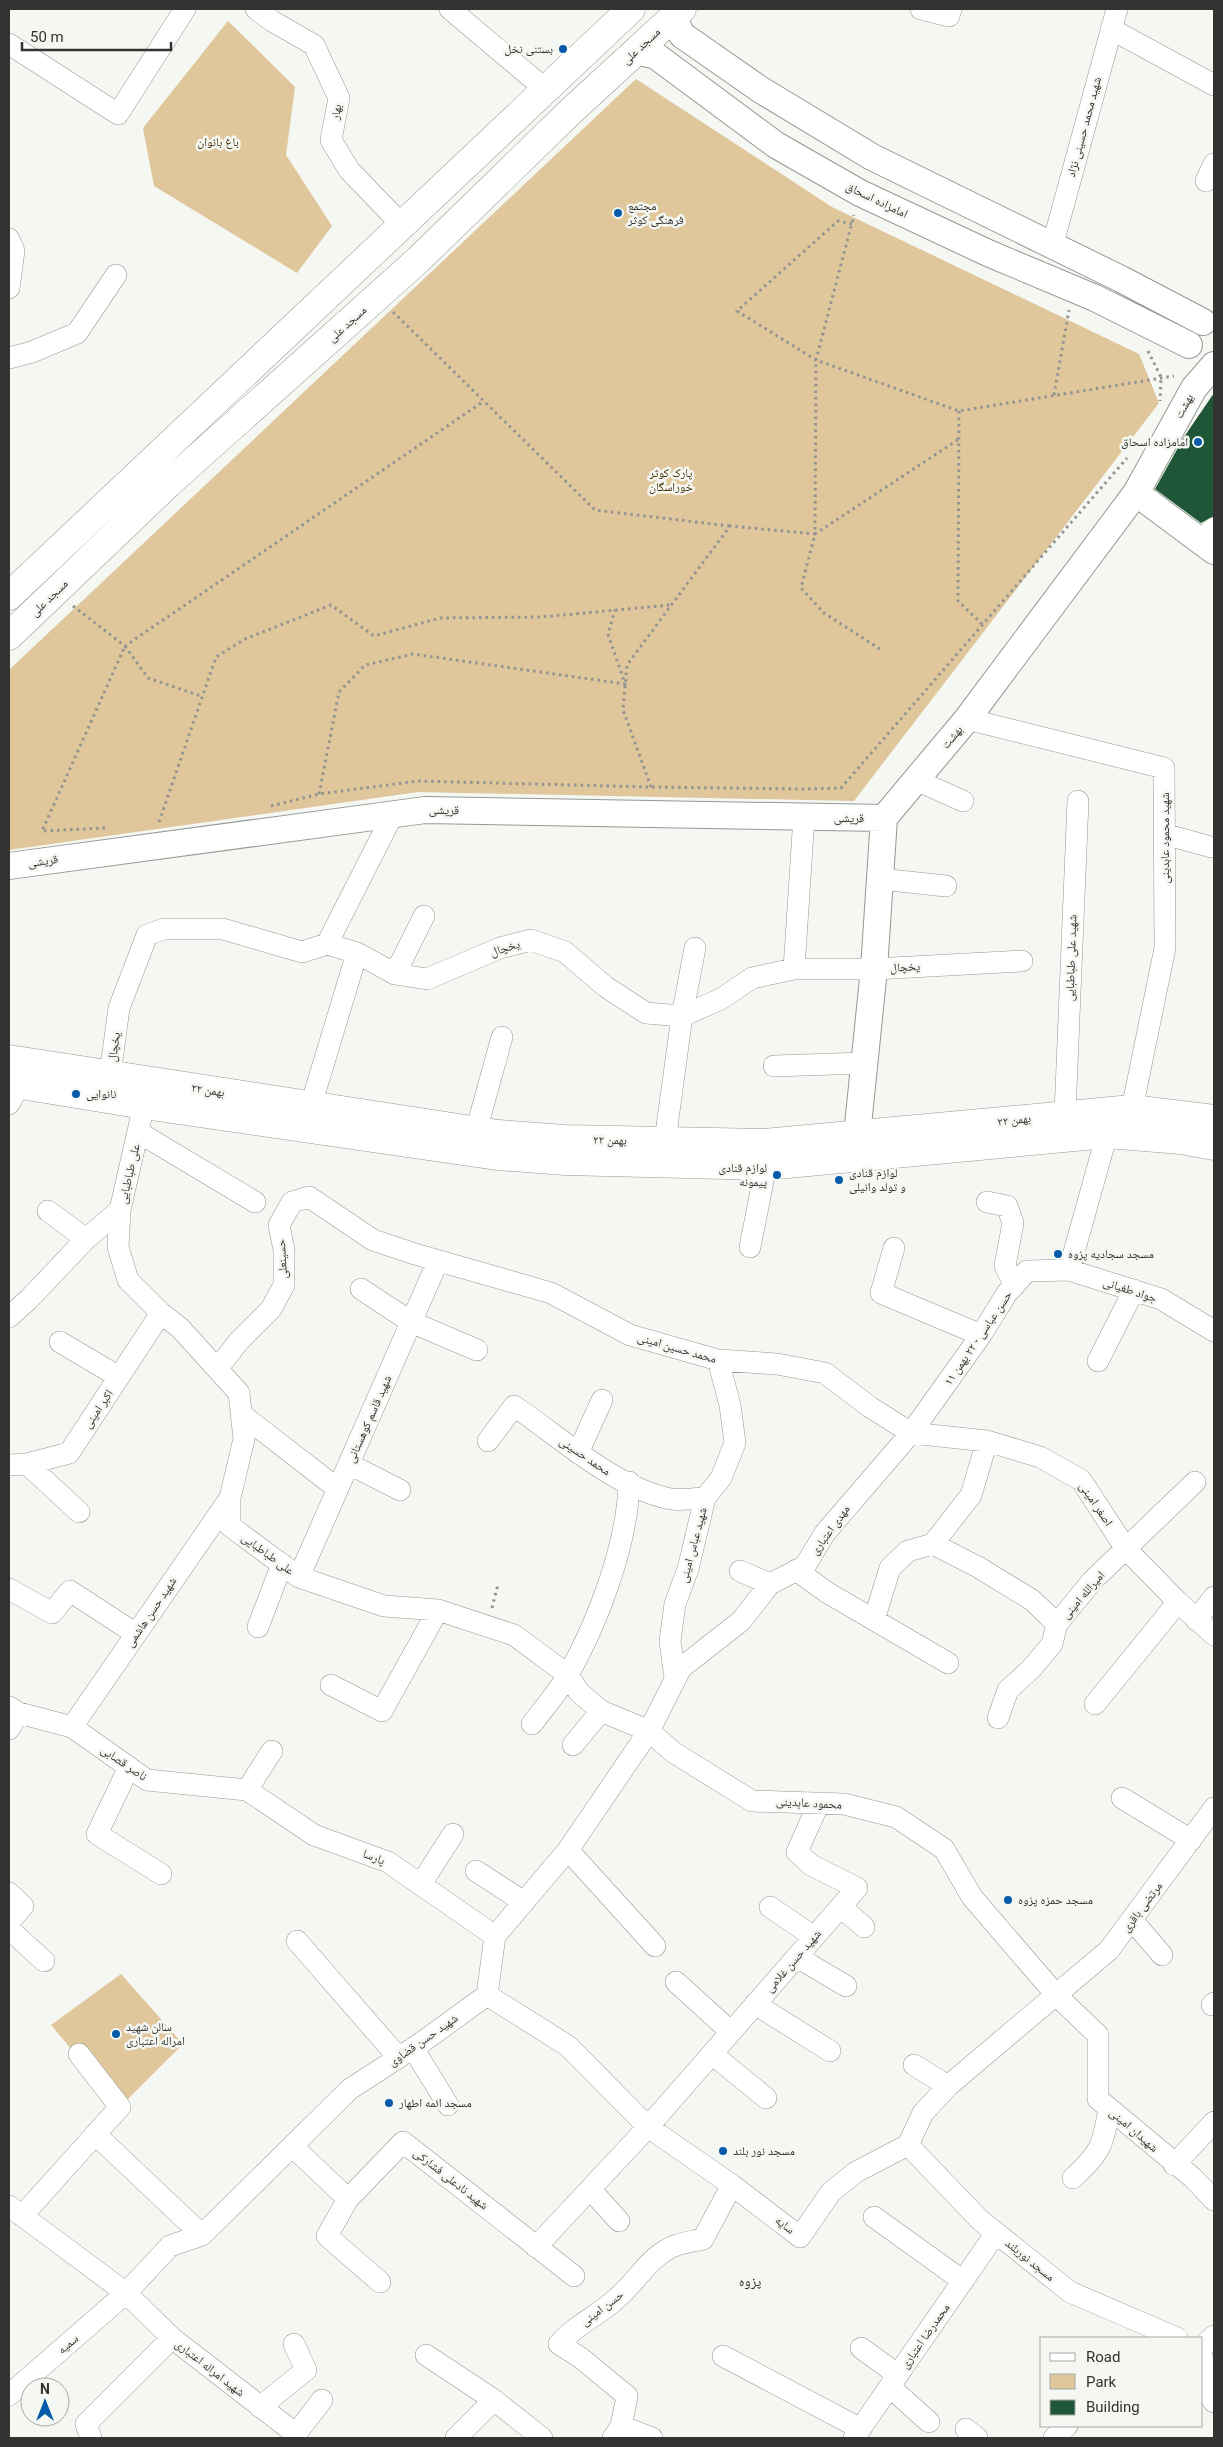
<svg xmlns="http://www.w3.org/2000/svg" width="1223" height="2447" viewBox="0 0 1223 2447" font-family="Roboto,'Noto Naskh Arabic',sans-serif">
<rect width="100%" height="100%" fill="#f5f7f2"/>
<path fill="#dfc69b" d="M228,21L295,87L286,155L332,226L297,273L154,186L143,128Z
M636,79L832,207L1139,354L1159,403L854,801L418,792L9,850V670Z
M121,1974L183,2044L120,2107L51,2025Z"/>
<path fill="#1f5637" d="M1214,393V516L1201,523L1155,489L1184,437Z"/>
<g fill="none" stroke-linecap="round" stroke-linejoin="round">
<defs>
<path id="minor" d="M256,9L272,21L314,45L339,98L331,140L349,170L403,226
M450,9L545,89
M921,9L949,16L951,9
M1111,29L1214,85
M9,44L118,114L185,9
M1206,181L1214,164
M9,239L14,251L9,288
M1052,247L1117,9
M9,358L32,352L77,333L116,275
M1200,540L1214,528
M967,719L1164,768L1165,948L1132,1109
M916,780L963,801
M1164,834L1211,847
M880,879L946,886
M327,944L393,814
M794,969L804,817
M395,974L424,916
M774,1066L864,1063
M110,1075L119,1008L147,935L164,929H223L302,952L327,944L357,953L395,974L427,979L500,948L531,940L565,952L606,987L646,1013L682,1016L721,999L752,978L794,969H874L1022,961
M9,1104L20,1084
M144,1105L120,1210L118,1247L128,1280L161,1313L180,1328L239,1393L244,1439L230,1498V1526L299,1577L384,1606L438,1610L514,1635L568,1675L579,1692L601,1711L649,1731L673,1752L752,1801L844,1804L896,1817L944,1849L972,1897L1057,1996L1098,2035V2099L1193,2178L1214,2200
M311,1105L357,953
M1065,1114L1078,801
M476,1131L502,1037
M138,1132L255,1202
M665,1141L682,1016L695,948
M987,1202L1007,1206L1013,1223L1005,1266L1015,1285
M48,1211L86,1239
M750,1247L766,1166
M894,1248L881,1293L981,1335
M1069,1270L1161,1299L1214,1331
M361,1289L411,1322L477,1350
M9,1317L29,1299L86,1239L120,1210
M60,1342L119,1377
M1098,1361L1134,1290
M217,1369L239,1341L271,1309L284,1285V1250L279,1225L292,1202L309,1197L373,1240L415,1254L551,1293L630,1335L718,1360L777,1364L825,1373L870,1407L911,1433L987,1441L1040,1457L1081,1480L1126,1549L1178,1602L1214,1635
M241,1414L338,1489
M488,1441L514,1406C560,1437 615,1488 671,1499C681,1501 694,1498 705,1498
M578,1453L602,1400
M27,1464L79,1512
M349,1464L400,1490
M9,1465L27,1464L69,1453L161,1313
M933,1544L971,1495L987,1441
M796,1570L828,1593L948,1663
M740,1571L770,1584
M299,1577L438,1261
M9,1589L52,1613L70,1591L136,1634
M874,1620L890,1568L908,1551L933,1544L978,1567L1032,1600L1057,1624
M1196,1620L1214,1597
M258,1627L282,1564
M675,1678L670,1641L675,1604L688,1569L705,1498L721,1478L735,1443L730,1405L718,1360
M331,1685L382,1711L438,1610
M1095,1704L1178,1602
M9,1707L19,1713L72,1727L147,1780L247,1790L314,1835L388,1862L495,1936
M998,1718L1008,1690L1031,1669L1052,1644L1057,1624L1092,1581L1195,1482
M532,1724C544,1708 558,1692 568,1675C598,1622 628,1543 629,1482
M72,1727L230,1498
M9,1729L19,1713
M573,1745L601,1711
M129,1767L97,1834L161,1874
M247,1790L272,1751
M1122,1798L1191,1840
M568,1850L655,1946
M476,1871L524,1902
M421,1884L453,1834
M9,1893L23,1906L9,1922
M770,1907L814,1937
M841,1907L864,1927
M1132,1920L1162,1955
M9,1929L44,1961
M297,1941L398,2057
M797,1957L846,1986
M676,1982L731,2032
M487,1995L568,2046L648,2127L732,2185L800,2237L831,2192L856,2172L908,2145L923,2113L948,2086L1109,1950L1214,1808
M755,2004L830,2051
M1212,2005L1214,2003
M413,2048L448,2105
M712,2054L766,2098
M914,2065L948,2086
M95,2134L202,2235
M908,2145L980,2220L1070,2292L1177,2338
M292,2146L348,2199L403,2142L574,2276
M1174,2165L1214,2122
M1073,2178C1101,2152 1103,2146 1109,2108
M590,2189L619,2221
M348,2199L327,2236L380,2282
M9,2206L126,2293L172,2338L296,2434L297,2438
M22,2216L120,2107L79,2054
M874,2217L963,2281
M536,2247L648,2127L857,1888L811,1865L797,1852L819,1803
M1202,2347L1214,2336
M861,2348L898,2375
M426,2355L494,2400
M1202,2355L1207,2392L1214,2402
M723,2356L861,2429
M890,2387L929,2422
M9,2395L126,2293L170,2246L202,2235L350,2089L421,2043L487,1995L495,1936L568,1850L649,1731L681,1668L741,1621L770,1584L805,1566L825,1533L911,1433L981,1335L1007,1293L1027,1271L1069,1270L1107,1134
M260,2407L306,2370L294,2344
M621,2426L652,2438
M966,2429L977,2438
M296,2434L322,2400
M91,2438L86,2424L172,2338
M456,2438L494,2400L542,2438
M613,2438L621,2426L627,2396L581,2358L559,2344C575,2325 598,2316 616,2299C637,2282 650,2254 677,2245C685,2242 695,2241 703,2239L732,2185
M854,2438L996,2233
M1054,2438L1067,2426"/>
<path id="tertiary" d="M673,17L682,35L761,90L872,157L1121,279L1203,322
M636,51L656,56L776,145L860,193L988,253L1095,298L1189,345
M1136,493L1214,551
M9,866L425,810L884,818
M857,1135L874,969L884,818L967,719L1136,493L1194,388L1214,365"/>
<path id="secondary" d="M9,596L631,9
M9,636L168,484L418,260L570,112L682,9
M9,1059L498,1134L565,1139L764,1143L1132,1109L1214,1119
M9,1083L144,1105L497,1156L565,1161L766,1166L1107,1134L1181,1140L1214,1146"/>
</defs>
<use href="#minor" stroke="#959893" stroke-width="22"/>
<use href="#tertiary" stroke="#959893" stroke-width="28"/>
<use href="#secondary" stroke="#959893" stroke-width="29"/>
<path stroke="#939491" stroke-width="3" stroke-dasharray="2.5 4" stroke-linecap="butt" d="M852,224L838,221L737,311L816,360L959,411L1174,376
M393,312L595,510L730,526
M1148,351L1161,377L1160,401
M1054,395L1069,310
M959,411L958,601L983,625
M73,606L125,646L484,401
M125,646L148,678L201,696
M880,649L824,613L801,588L815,534L959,439
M651,787L623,710L627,665L730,526L815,534L816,360L854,215
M319,794L339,692L365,665L413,654L625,684L608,634L615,610
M271,806L319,794L418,781L651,787L806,789L841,788L1127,458
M159,822L216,657L245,639L331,605L374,636L440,618L542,617L670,605
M105,828L42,831L125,646
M492,1608L498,1584"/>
<use href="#minor" stroke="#fff" stroke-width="21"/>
<use href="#tertiary" stroke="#fff" stroke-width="26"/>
<use href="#secondary" stroke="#fff" stroke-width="28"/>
</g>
<g fill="#055ba9" stroke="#f5f7f2" stroke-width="2">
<circle cx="563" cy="49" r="5"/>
<circle cx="618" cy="213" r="5"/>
<circle cx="1198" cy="442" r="5"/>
<circle cx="76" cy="1094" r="5"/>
<circle cx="777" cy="1175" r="5"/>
<circle cx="839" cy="1180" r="5"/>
<circle cx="1058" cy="1254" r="5"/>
<circle cx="1008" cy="1900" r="5"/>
<circle cx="116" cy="2034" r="5"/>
<circle cx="389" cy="2103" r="5"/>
<circle cx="723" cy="2151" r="5"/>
</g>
<g text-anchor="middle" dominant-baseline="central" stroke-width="5" stroke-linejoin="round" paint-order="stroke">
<g font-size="12" fill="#333432" stroke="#f5f7f2">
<text transform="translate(641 46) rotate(-43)">مسجد علی</text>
<text transform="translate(336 112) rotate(-80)">بهار</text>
<text transform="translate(1084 127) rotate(-75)">شهید محمد حسینی نژاد</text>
<text transform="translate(877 200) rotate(26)">امامزاده اسحاق</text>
<text transform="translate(347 324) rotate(-42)">مسجد علی</text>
<text transform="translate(1184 406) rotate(-61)">بهشت</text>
<text transform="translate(49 598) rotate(-44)">مسجد علی</text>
<text transform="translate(952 737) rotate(-50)">بهشت</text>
<text transform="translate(444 810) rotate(1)">قریشی</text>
<text transform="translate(849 818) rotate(1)">قریشی</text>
<text transform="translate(1165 838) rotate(-90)">شهید محمود عابدینی</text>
<text transform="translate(43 861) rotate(-8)">قریشی</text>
<text transform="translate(505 948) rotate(-18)">یخچال</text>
<text transform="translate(1071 958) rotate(-88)">شهید علی طباطبایی</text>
<text transform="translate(905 967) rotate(-3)">یخچال</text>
<text transform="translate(114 1047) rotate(-82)">یخچال</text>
<text transform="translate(208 1090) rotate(9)">۲۲ بهمن</text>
<text transform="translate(1014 1120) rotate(-7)">۲۲ بهمن</text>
<text transform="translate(610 1140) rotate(1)">۲۲ بهمن</text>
<text transform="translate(129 1174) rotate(-77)">علی طباطبایی</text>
<text transform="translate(282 1259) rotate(-94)">حسینعلی</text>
<text transform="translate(1130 1290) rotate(18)">جواد طغیانی</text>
<text transform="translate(978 1338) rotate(-56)">حسن عباسی - ۲۲ بهمن ۱۱</text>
<text transform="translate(677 1348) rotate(16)">محمد حسین امینی</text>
<text transform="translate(98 1409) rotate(-56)">اکبر امینی</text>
<text transform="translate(369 1419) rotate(-66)">شهید قاسم کوهستانی</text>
<text transform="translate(585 1456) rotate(34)">محمد حسینی</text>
<text transform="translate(1096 1504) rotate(56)">اصغر امینی</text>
<text transform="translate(830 1530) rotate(-54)">مهدی اعتباری</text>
<text transform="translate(693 1545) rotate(-75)">شهید عباس امینی</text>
<text transform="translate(268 1554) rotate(36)">علی طباطبایی</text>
<text transform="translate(1083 1595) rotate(-49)">امیرالله امینی</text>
<text transform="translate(151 1612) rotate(-56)">شهید حسن هاشمی</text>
<text transform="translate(124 1763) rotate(34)">ناصر قصابی</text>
<text transform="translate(809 1803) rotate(3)">محمود عابدینی</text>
<text transform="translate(374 1857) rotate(21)">پارسا</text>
<text transform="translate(1142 1907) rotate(-53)">مرتضی باقری</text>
<text transform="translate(793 1961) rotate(-49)">شهید حسن غلامی</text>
<text transform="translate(423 2040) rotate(-35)">شهید حسن قضاوی</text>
<text transform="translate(1134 2130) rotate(41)">شهیدان امینی</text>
<text transform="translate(451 2179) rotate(38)">شهید نادعلی فشارکی</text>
<text transform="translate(785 2225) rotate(38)">سایه</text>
<text transform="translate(1030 2260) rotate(39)">مسجد نوربلند</text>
<text transform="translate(602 2308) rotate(-37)">حسن امینی</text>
<text transform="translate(925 2336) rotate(-55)">محمدرضا اعتباری</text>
<text transform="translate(68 2344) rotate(-41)">سمیه</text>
<text transform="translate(210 2368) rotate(38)">شهید امراله اعتباری</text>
</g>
<g font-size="12" fill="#333432" stroke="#f5f7f2" text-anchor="start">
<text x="553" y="49" text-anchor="end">بستنی نخل</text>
<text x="628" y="206">مجتمع<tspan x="628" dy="14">فرهنگی کوثر</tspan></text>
<text x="1188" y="442" text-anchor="end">امامزاده اسحاق</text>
<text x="86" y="1094">نانوایی</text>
<text x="767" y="1168" text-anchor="end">لوازم قنادی<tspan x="767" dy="14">پیمونه</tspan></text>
<text x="849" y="1173">لوازم قنادی<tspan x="849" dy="14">و تولد وانیلی</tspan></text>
<text x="1068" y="1254">مسجد سجادیه پزوه</text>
<text x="1018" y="1900">مسجد حمزه پزوه</text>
<text x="126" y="2027">سالن شهید<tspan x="126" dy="14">امراله اعتباری</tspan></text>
<text x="399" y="2103">مسجد ائمه اطهار</text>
<text x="733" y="2151">مسجد نور بلند</text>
</g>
<g font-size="12" fill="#412c00" stroke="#f5f7f2">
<text x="218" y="142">باغ بانوان</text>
<text x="671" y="473">پارک کوثر<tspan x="671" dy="14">خوراسگان</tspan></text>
</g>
<g font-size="14" fill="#333432" stroke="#f5f7f2">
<text x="750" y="2281">پزوه</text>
</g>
</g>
<rect width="1223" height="2447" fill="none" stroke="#333432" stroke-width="20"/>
<rect x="1040" y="2337" width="162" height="90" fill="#f5f7f2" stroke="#a7a9a5"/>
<rect x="1050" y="2353" width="25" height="8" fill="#ffffff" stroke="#a7a9a5"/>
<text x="1086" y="2362" font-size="15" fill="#333432">Road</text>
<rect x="1050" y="2374" width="25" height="15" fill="#dfc69b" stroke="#a7a9a5"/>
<text x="1086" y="2387" font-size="15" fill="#333432">Park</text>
<rect x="1050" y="2400" width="25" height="15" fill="#1f5637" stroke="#a7a9a5"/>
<text x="1086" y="2412" font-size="15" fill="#333432">Building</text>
<g transform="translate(45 2402)"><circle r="24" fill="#f5f7f2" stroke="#a7a9a5"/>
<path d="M0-4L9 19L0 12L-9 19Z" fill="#055ba9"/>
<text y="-8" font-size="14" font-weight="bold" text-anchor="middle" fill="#333432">N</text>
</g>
<path d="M22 42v8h149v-8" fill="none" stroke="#333432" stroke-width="2.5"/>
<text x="30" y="42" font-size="15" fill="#333432" stroke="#f5f7f2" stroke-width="4" paint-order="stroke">50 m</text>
</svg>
